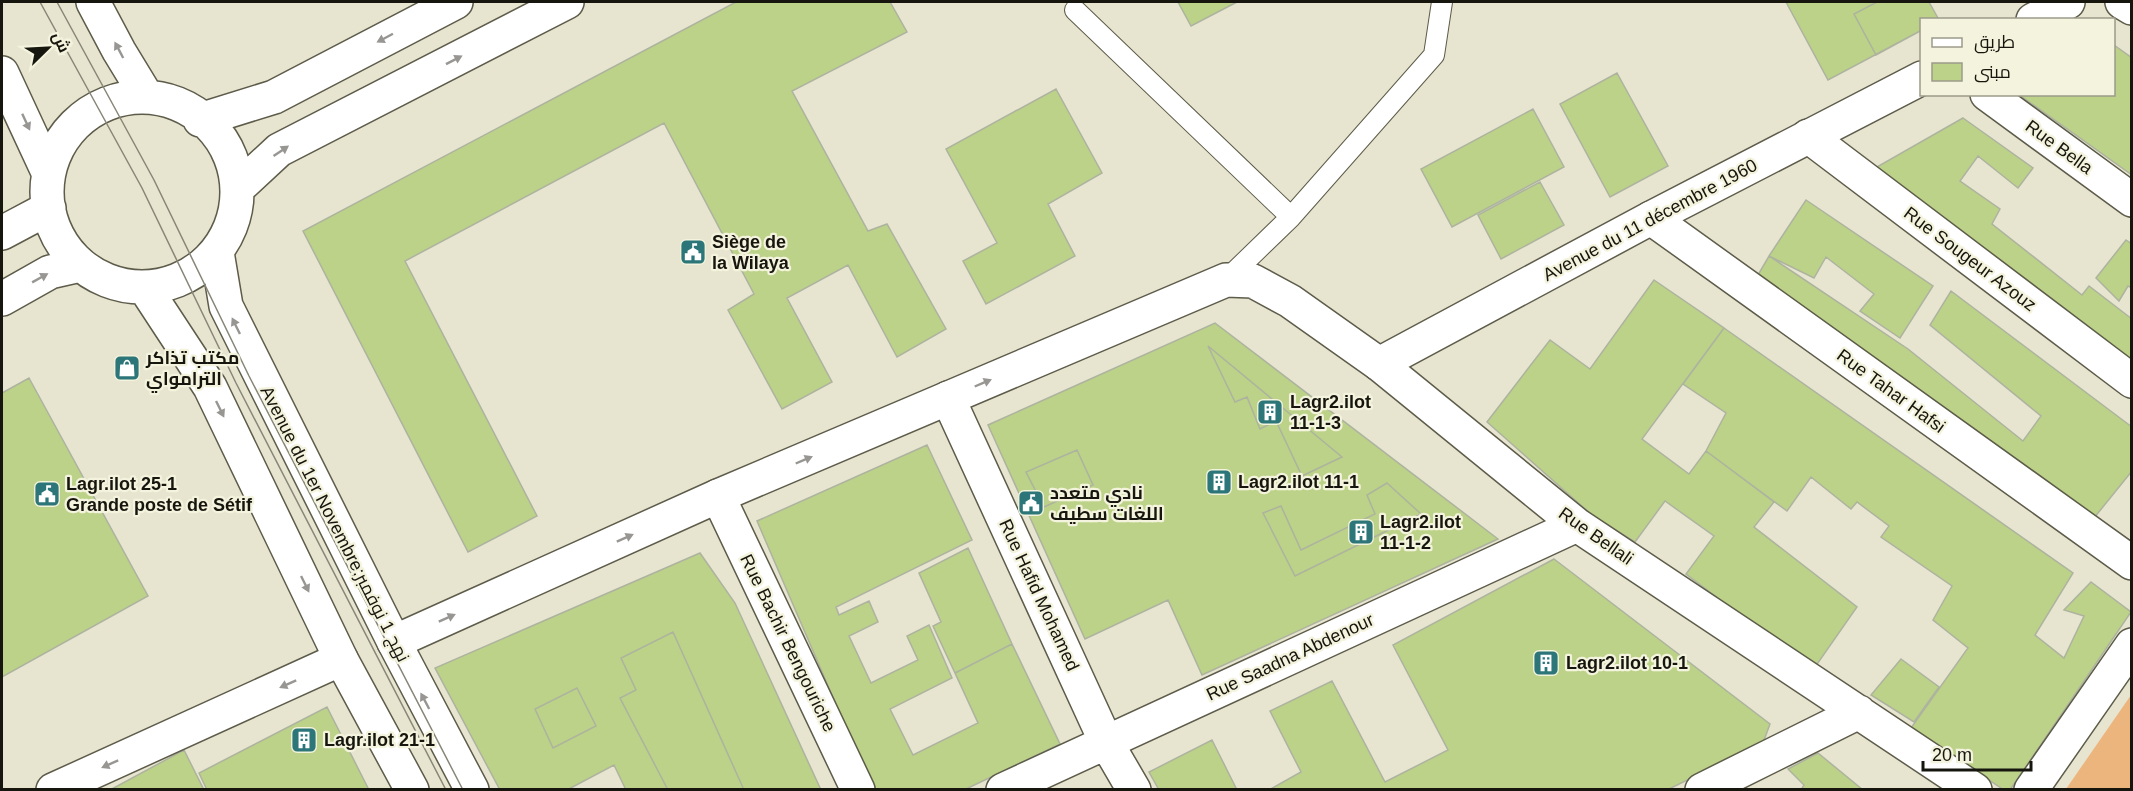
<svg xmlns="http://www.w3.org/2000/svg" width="2133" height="791" viewBox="0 0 2133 791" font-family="Arial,Cairo,sans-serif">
<rect width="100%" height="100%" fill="#e7e5d0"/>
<path fill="#edb57e" d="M2131,695V789H2066Z"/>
<path fill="#bbd288" stroke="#adb39f" stroke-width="1.5" d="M736,2H890L907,32L792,91L868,231L887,224L946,329L897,357L848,265L787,298L832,382L782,409L728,310L754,294L664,123L405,261L537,516L468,552L303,231Z
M1178,2H1237L1191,26Z
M1786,2H1929L1939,20H1922V30L1828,80Z
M1877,2H1929L1939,20H1922V30L1876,55L1854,14Z
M2114,45L2132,58V175L2018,94H2114Z
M1617,73L1668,166L1610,197L1560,104Z
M1056,89L1102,173L1048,204L1075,256L986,304L963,261L997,243L946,149Z
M1533,109L1564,167L1452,227L1421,169Z
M1963,118L2033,168L2018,188L1978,156L1960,181L2000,209L1992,224L2082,295L2089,286L2132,319V362L1875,168Z
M1540,182L1564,225L1501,259L1478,215Z
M1806,200L1933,286L1900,338L1860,311L1874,294L1826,257L1814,278L1769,256Z
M2126,240L2132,244V288L2128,286L2119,301L2096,278Z
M1769,256L1908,349L2023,441L2041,416L1930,325L1951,291L2132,427V471L2094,518L1755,280Z
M1654,280L1724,328L1642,439L1689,474L1706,451L1774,502L1754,527L1857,607L1813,670L1686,574L1714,536L1665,501L1635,542L1593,516L1487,422L1550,340L1590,369Z
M1215,323L1498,539L1202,675L1168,600L1085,639L988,425Z
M1724,328L2073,573L2035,635L2064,658L2084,616L2064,610L2091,582L2131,612L2010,790H2004L1911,728L1968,648L1933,620L1952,586L1881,537L1889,526L1857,502L1851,509L1811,477L1787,511L1706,451L1726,413L1683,384Z
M1208,346L1342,457L1302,476L1276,421L1260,429L1247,397L1235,402Z
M29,378L148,596L2,677V393Z
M927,445L972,540L836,607L839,615L869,601L878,622L849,636L871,683L918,660L907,636L929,625L952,678L890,709L913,755L978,723L955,673L1012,644L1060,744L964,790H873L757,521Z
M1077,450L1093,485L1044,507L1026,472Z
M1387,483L1421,514L1295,576L1263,513L1281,506L1301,550L1375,514L1367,495Z
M968,548L1012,644L955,673L933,626L941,622L919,573Z
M700,553L735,603L821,790H626L614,765L567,790H500L435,668Z
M1554,559L1770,724L1763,743L1667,790H1269L1301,772L1270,711L1332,681L1385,782L1448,750L1393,645Z
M673,632L744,790H668L620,698L636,690L621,658Z
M1901,659L1939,687L1914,722L1871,695Z
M577,688L596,726L553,748L535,709Z
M327,707L369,790H207L199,773Z
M1212,740L1237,790H1159L1149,772Z
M184,750L204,790H110Z
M1818,753L1863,790H1801L1804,785L1788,769Z"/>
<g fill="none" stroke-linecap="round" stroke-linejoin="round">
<defs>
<path id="lane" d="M1075,10L1291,217
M1226,280L1291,217L1434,55L1442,2"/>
<path id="street" d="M2122,2L2132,8
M1987,94L2132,200
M1808,136L2132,381
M1651,218L2132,563
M1379,364L1577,525L1975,790
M948,398L1106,742L1134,790
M718,496L858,790
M1003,790L1577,525
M1702,790L1859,712
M2031,790L2132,645"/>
<path id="secondary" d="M2033,20L2068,2
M394,642L718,496L1226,280L1253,281L1290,301L1379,364L1651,218L1922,78
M53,790L341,659"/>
<path id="primary" d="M93,2L119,51L147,97
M2,73L48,172
M47 192a95 95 0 1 1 190 0a95 95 0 1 1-190 0Z
M200,120L274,97L456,2
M237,189L279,150L567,2
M2,233L49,208
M217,252L226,306L394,642L472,790
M145,288L210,387L341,659L412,790
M2,299L50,272L81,265"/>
</defs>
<use href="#lane" stroke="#5d5b49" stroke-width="22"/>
<use href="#street" stroke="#5d5b49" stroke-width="36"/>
<use href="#secondary" stroke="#5d5b49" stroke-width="36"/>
<use href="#primary" stroke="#5d5b49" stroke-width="36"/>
<use href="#lane" stroke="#fff" stroke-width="20"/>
<use href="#street" stroke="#fff" stroke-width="33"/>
<use href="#secondary" stroke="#fff" stroke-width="33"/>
<use href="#primary" stroke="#fff" stroke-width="33"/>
<path stroke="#888677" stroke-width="1.5" d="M40,2L142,188L236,383L446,790
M57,2L154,180L249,376L463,790"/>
</g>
<defs><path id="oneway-solid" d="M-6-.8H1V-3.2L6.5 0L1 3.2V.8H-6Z" transform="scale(1.5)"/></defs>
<g fill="#979693">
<use href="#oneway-solid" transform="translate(385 38) rotate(152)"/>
<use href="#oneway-solid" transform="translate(119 50) rotate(-118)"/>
<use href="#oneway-solid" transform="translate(454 60) rotate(-27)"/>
<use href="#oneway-solid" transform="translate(26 122) rotate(65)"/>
<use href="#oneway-solid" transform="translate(281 151) rotate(-34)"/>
<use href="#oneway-solid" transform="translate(40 278) rotate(-29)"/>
<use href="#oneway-solid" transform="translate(236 326) rotate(-116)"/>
<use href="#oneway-solid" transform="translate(983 383) rotate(-23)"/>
<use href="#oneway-solid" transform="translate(220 409) rotate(64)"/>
<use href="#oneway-solid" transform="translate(804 460) rotate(-23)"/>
<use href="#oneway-solid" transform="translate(625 538) rotate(-24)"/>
<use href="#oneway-solid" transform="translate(305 584) rotate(64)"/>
<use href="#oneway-solid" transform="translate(447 618) rotate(-24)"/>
<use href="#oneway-solid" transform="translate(288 684) rotate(156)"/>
<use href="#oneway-solid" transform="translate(425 701) rotate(-118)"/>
<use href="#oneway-solid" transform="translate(110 764) rotate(156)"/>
</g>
<defs>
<symbol id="civic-square" viewBox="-11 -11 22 22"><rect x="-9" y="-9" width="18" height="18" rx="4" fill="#2c7679" stroke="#f4f3dd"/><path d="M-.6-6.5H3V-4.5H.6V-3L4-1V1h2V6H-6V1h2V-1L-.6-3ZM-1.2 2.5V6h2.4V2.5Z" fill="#fff"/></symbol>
<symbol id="shop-square" viewBox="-11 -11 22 22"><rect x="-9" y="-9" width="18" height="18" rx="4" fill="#2c7679" stroke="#f4f3dd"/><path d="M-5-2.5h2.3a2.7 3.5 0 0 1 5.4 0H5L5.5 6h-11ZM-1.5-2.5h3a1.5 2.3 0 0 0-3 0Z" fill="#fff"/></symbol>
<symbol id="building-square" viewBox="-11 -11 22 22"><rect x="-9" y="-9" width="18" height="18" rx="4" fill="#2c7679" stroke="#f4f3dd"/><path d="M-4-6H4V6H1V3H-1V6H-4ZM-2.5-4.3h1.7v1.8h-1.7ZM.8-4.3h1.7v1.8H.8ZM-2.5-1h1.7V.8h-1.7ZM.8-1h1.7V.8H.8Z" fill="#fff"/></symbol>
</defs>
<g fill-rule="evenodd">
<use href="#civic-square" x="678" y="237" width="30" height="30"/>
<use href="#shop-square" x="112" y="353" width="30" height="30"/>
<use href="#building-square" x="1255" y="397" width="30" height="30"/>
<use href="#building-square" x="1204" y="467" width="30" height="30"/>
<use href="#civic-square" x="32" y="479" width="30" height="30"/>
<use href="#civic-square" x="1016" y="488" width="30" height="30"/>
<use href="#building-square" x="1346" y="517" width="30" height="30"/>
<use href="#building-square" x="1531" y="648" width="30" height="30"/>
<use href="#building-square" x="289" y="725" width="30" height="30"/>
</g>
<g text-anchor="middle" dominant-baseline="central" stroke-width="4.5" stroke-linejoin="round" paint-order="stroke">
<g font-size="18" fill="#17160e" stroke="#f4f3dd">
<text transform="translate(2059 147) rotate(36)">Rue Bella</text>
<text transform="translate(1650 220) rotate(-28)">Avenue du 11 décembre 1960</text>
<text transform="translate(1970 259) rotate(37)">Rue Sougeur Azouz</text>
<text transform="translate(1891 391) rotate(36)">Rue Tahar Hafsi</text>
<text transform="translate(335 524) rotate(63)">Avenue du 1er Novembre;نهج 1 نوفمبر</text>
<text transform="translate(1596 536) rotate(35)">Rue Bellali</text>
<text transform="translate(1039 595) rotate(65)">Rue Hafid Mohamed</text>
<text transform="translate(788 643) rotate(64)">Rue Bachir Bengouriche</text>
<text transform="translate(1290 657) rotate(-25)">Rue Saadna Abdenour</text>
</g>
<g font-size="18" font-weight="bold" fill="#17160e" stroke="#f4f3dd" text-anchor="start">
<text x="712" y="242">Siège de<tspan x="712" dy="21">la Wilaya</tspan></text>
<text x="146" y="358">مكتب تذاكر<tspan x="146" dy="21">الترامواي</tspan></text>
<text x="1290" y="402">Lagr2.ilot<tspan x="1290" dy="21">11-1-3</tspan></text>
<text x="1238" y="482">Lagr2.ilot 11-1</text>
<text x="66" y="484">Lagr.ilot 25-1<tspan x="66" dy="21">Grande poste de Sétif</tspan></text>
<text x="1050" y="493">نادي متعدد<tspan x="1050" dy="21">اللغات سطيف</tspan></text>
<text x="1380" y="522">Lagr2.ilot<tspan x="1380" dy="21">11-1-2</tspan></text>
<text x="1566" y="663">Lagr2.ilot 10-1</text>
<text x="324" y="740">Lagr.ilot 21-1</text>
</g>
</g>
<rect width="2133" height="791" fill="none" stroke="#17160e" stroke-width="6"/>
<rect x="1920" y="18" width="195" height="78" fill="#f4f3dd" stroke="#9c9b8a" stroke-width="1.5"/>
<rect x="1932" y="38" width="30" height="9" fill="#ffffff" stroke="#9c9b8a" stroke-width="1.5"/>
<text x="1974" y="48" font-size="18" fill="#17160e">طريق</text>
<rect x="1932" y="63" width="30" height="18" fill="#bbd288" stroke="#9c9b8a" stroke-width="1.5"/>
<text x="1974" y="78" font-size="18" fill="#17160e">مبنى</text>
<g transform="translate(48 48) rotate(66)" stroke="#f4f3dd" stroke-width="4.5" paint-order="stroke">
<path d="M0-4.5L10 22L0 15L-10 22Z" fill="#17160e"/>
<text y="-9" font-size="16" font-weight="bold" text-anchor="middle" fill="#17160e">ش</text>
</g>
<path d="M1923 761v9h108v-9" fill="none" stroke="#17160e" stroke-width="3"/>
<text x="1932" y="761" font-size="18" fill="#17160e" stroke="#f4f3dd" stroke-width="4.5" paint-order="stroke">20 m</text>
</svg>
